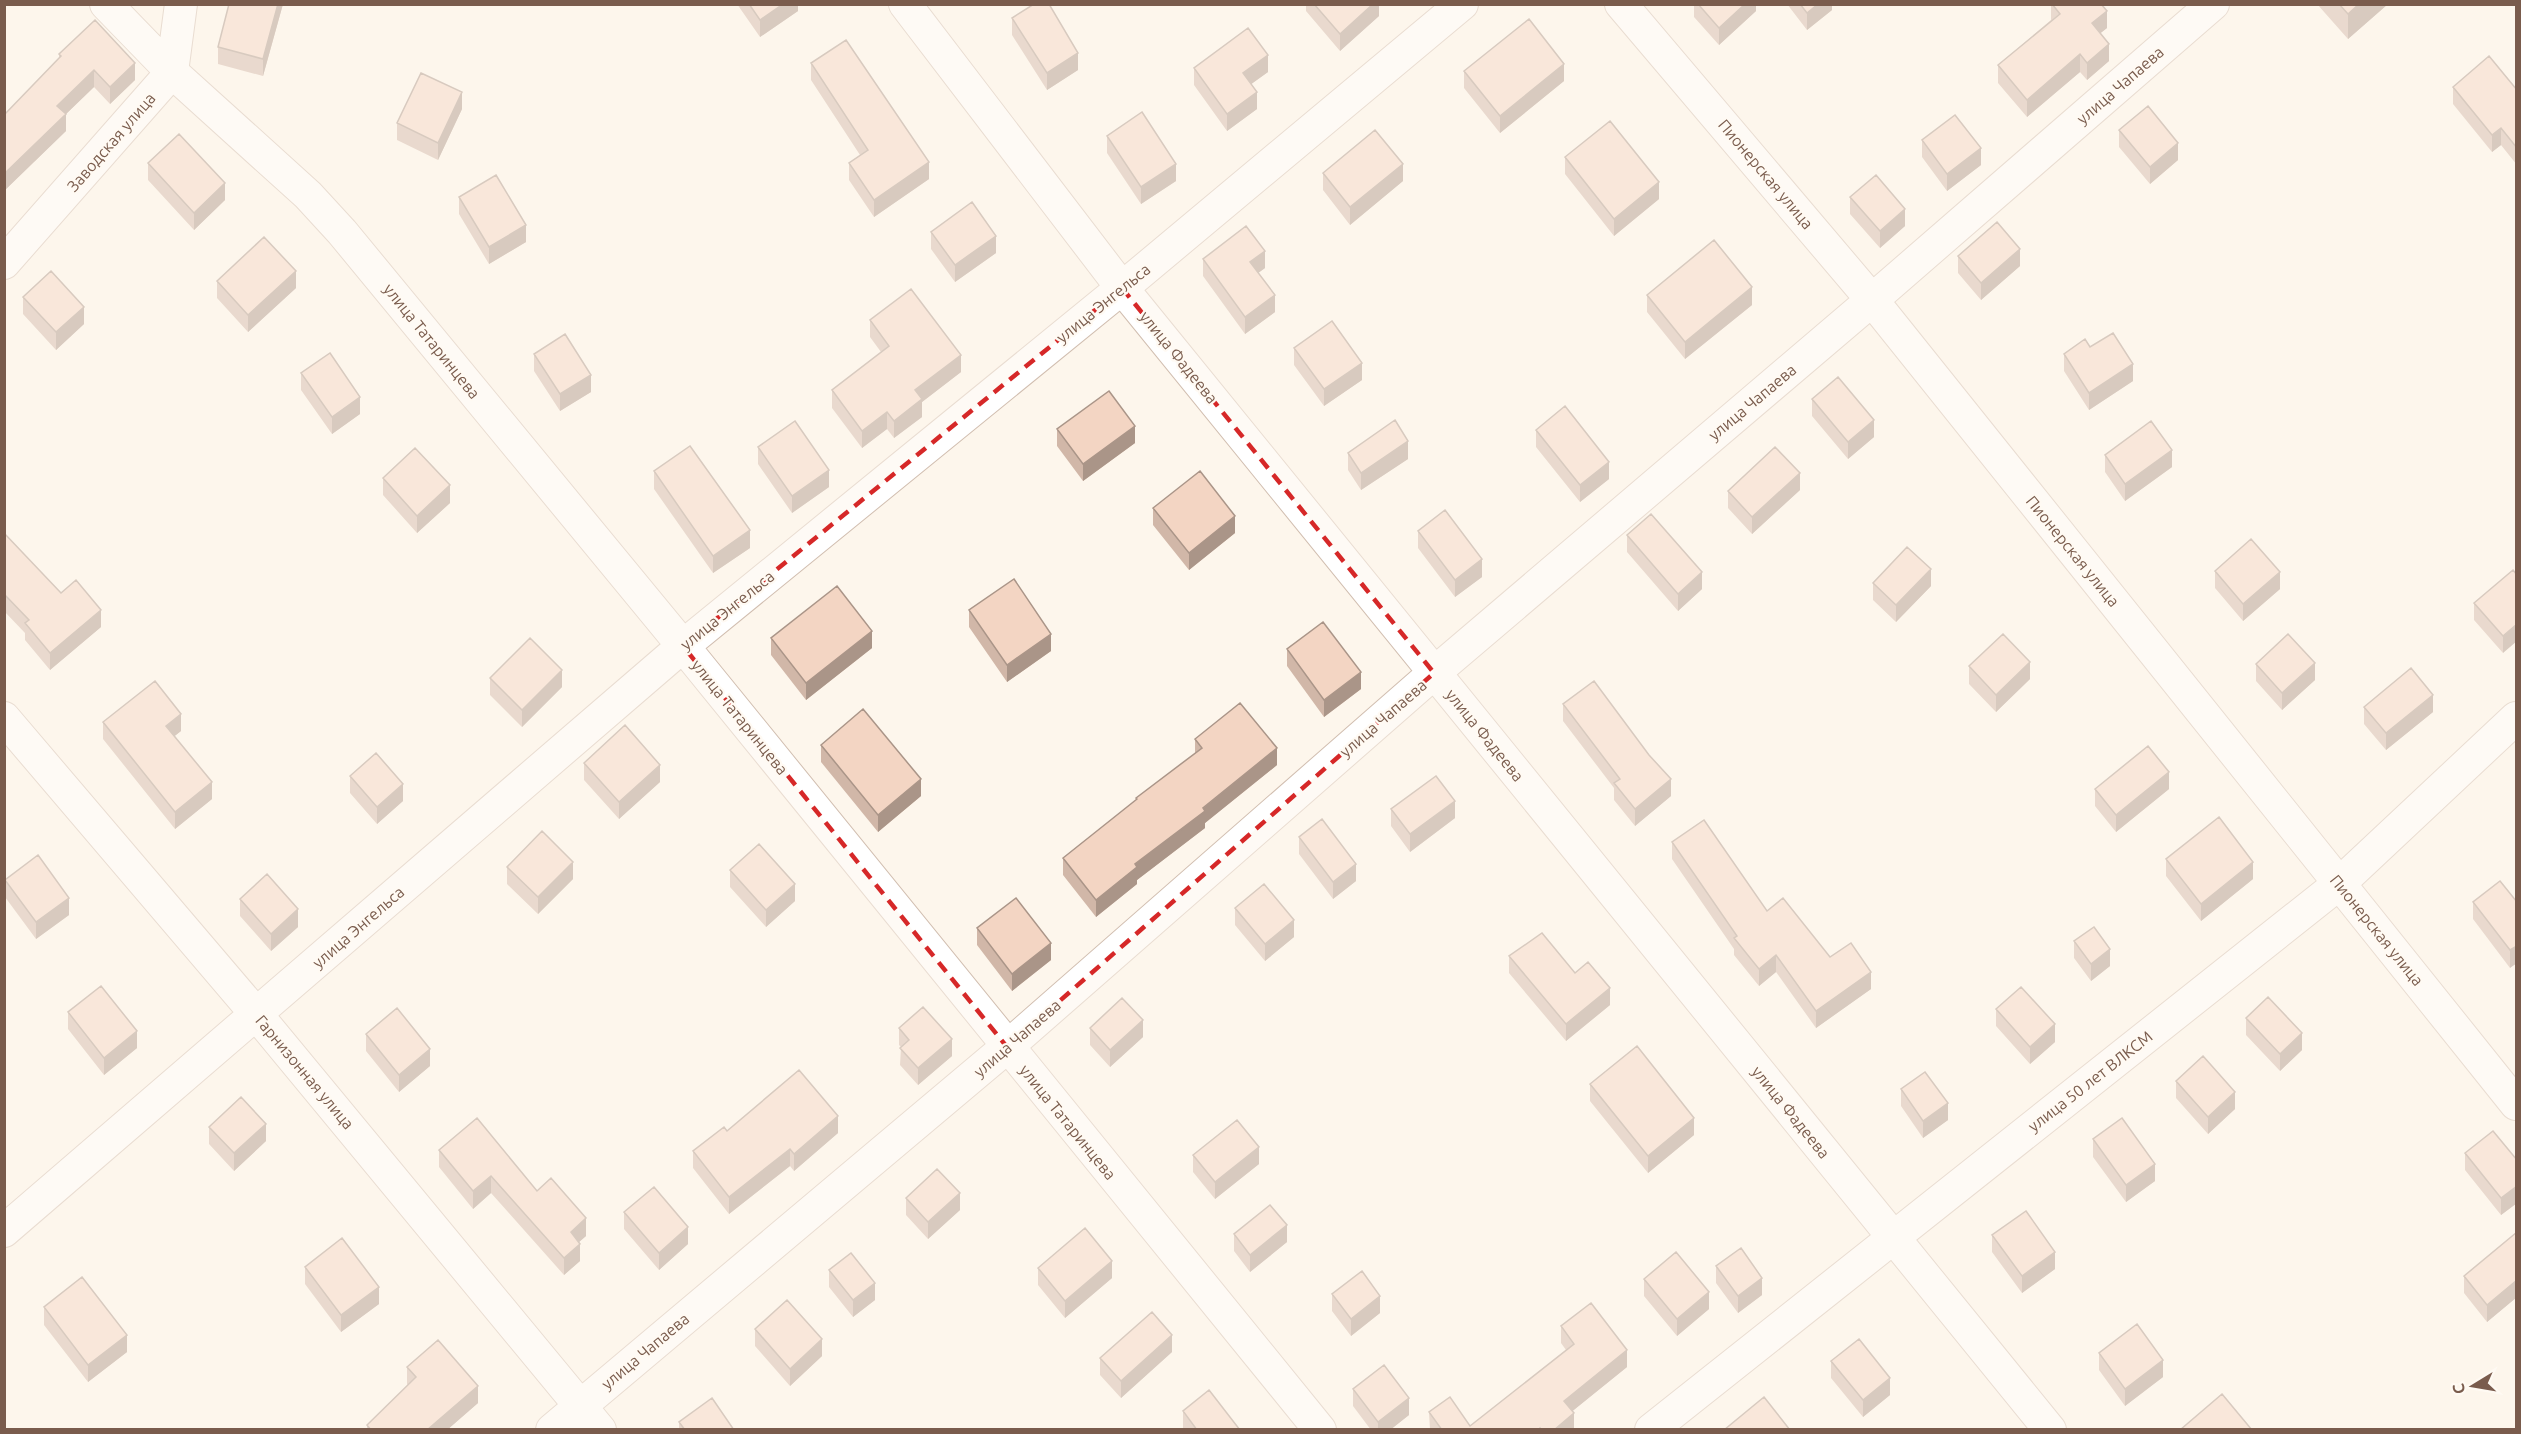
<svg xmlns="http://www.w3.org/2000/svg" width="2521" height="1434" viewBox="0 0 2521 1434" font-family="Ubuntu,sans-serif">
<rect width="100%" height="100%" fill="#fdf6ec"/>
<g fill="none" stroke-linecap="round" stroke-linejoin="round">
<defs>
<path id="minor" d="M106,4L172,72L308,195L342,232L683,646L1320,1430
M905,4L1122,288L2050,1430
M1621,4L1872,300L2516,1104
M4,263L172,72L181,4
M4,718L257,1015L600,1430
M4,1231L683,646L1122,288L1462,4
M552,1430L1007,1047L1434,673L1872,300L2213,4
M1651,1430L2340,883L2516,718"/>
</defs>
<use href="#minor" stroke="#d1beb0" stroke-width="34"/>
<use href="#minor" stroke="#fff" stroke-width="32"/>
</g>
<path fill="#d1b7a8" d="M283,4L263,76L218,64V47Z
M737,4H798V11L760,37Z
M1306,4H1379V16L1340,51L1306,11Z
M1694,4H1756V11L1719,45L1694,17Z
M1787,4H1832V10L1807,30Z
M2051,4H2101L2107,28L2100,33L2109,61L2087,80L2080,72L2027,117L1998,83V65L2051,20Z
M2317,4H2388L2348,39Z
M1012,18L1078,70L1047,90L1012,35Z
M59,54L135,80L110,104L94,87L66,114V131L4,191V115L59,58Z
M811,63L929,179L874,217L849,180V163L860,155L811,80Z
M1194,68L1268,72L1251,84L1257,109L1227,131L1194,85Z
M1464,71L1564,81L1500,133L1464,88Z
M2453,87L2517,90V165L2501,145L2492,152L2453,104Z
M462,109L438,160L397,140V123Z
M2119,130L2178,160L2150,184L2119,147Z
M1107,136L1176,181L1141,204L1107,153Z
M1922,140L1981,165L1947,191L1922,157Z
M1565,157L1659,199L1614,236L1565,174Z
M148,163L225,200L194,230L148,180Z
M1323,173L1403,181L1350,225L1323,190Z
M459,197L526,242L489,264L459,214Z
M1850,197L1905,226L1880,248L1850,214Z
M931,232L996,253L955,282L931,249Z
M1958,256L2020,266L1981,300L1958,273Z
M1203,259L1265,268L1258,273L1275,312L1245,334L1203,276Z
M217,281L296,288L248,332L217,298Z
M1647,295L1752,305L1685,359L1647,312Z
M23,297L84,324L56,350L23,314Z
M870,320L961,372L922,402V417L894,438L887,429L862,448L832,408V390L881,352L870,337Z
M2090,347L2133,381L2089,410L2064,371V354Z
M1294,348L1362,380L1324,406L1294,365Z
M534,354L591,392L560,411L534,371Z
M301,373L360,414L332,434L301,390Z
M1812,399L1874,437L1848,459L1812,416Z
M1057,429L1135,443L1083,481L1057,446Z
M1536,430L1609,479L1580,502L1536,447Z
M758,447L829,487L792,513L758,464Z
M1348,453L1408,459L1361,490L1348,470Z
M2105,455L2172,467L2125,501L2105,472Z
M654,471L750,548L713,573L654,489Z
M383,478L450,503L417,533L383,495Z
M1800,490L1752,534L1728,508V491Z
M1153,508L1235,533L1189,570L1153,525Z
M1418,531L1482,577L1455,597L1418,548Z
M4,533L61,593L101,627L50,670L25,640V633L4,611Z
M1627,535L1702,589L1678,611L1627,552Z
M2513,570L2503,653L2474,620V603Z
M2215,571L2280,589L2243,621L2215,588Z
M1873,583L1931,586L1896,622L1873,600Z
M969,610L1051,651L1007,682L969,627Z
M771,638L872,648L806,700L771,655Z
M1287,649L1361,689L1324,717L1287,666Z
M2256,664L2315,680L2282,710L2256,681Z
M1969,666L2030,679L1996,712L1969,684Z
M490,678L562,687L522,727L490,695Z
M1563,704L1671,796L1635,826L1614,800V788L1563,721Z
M2364,707L2433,712L2386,750L2364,724Z
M103,722L181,731L174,736L212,799L175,829L103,739Z
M1195,739L1277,765L1205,823V828L1137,880V884L1096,917L1063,875V858L1136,800V798L1195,754Z
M821,745L921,796L878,832L821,762Z
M584,763L660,782L619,819L584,780Z
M350,776L403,801L377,824L350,793Z
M2095,789H2169L2116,832L2095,806Z
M1391,809L1455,818L1410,852L1391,826Z
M1299,837L1356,881L1333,899L1299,854Z
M1672,842L1830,957L1871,989L1816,1028L1776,972L1759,986L1734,955V949L1672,859Z
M2166,859L2253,879L2201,921L2166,876Z
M507,867L573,879L538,914L507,884Z
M730,870L795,901L766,927L730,887Z
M5,880L69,915L36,939L5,897Z
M240,899L298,927L271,951L240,916Z
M2473,902H2517L2510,968L2473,919Z
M1235,908L1294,937L1265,961L1235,925Z
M977,928L1051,960L1012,991L977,945Z
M2074,941L2110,966L2091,981L2074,958Z
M1509,956L1575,973L1610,1005L1566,1041L1509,973Z
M1996,1009L2055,1042L2030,1064L1996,1026Z
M68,1012L137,1048L104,1075L68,1029Z
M2246,1018L2302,1050L2280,1071L2246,1035Z
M899,1028L952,1056L918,1085L900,1065L901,1047L899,1045Z
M1090,1028L1143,1037L1110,1067L1090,1045Z
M366,1034L430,1066L399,1092L366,1051Z
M2176,1081L2235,1109L2208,1134L2176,1098Z
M1590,1084L1694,1135L1648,1173L1590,1101Z
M1901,1089L1948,1120L1923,1138L1901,1106Z
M209,1127L266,1141L234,1171L209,1144Z
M727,1131L838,1133L794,1171L790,1166L729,1214L693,1168V1151Z
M2093,1139L2155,1181L2126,1202L2093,1157Z
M439,1150L537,1191L586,1236L579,1242L580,1261L564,1275L491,1193L473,1209L439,1167Z
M2465,1153L2517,1160V1203L2501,1215L2465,1170Z
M1193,1155L1259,1164L1215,1199L1193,1172Z
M906,1198L960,1210L928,1239L906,1215Z
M624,1212L688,1244L659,1270L624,1229Z
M2517,1232V1297L2487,1322L2464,1293V1276Z
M1234,1234L1287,1242L1250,1272L1234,1251Z
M1992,1235L2055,1269L2022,1293L1992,1252Z
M1716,1266L1762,1295L1738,1313L1716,1283Z
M305,1267L379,1304L341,1332L305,1284Z
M1038,1268L1112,1278L1065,1318L1038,1285Z
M829,1270L875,1300L853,1317L829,1287Z
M1644,1279L1709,1309L1677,1336L1644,1296Z
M1332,1294L1380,1313L1351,1336L1332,1311Z
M44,1307L127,1352L88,1382L44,1325Z
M1561,1326L1627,1367L1572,1411L1574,1430H1430L1429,1412L1470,1426L1566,1350L1561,1343Z
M755,1329L822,1356L790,1386L755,1346Z
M1172,1352L1121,1398L1100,1375V1358Z
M2099,1353L2163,1377L2125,1406L2099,1370Z
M1831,1361L1890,1395L1863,1417L1831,1378Z
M407,1367L478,1403L447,1430H367V1425L408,1385L407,1384Z
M1353,1389L1409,1415L1390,1430H1371L1353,1406Z
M1183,1411L1240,1430H1184L1183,1428Z
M679,1422L734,1430H679Z"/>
<path fill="#aa9588" d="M278,4H283L263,76V59Z
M783,4H798V11L760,37V20Z
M1373,4H1379V16L1340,51V34Z
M1745,4H1756V11L1719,45V28Z
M1818,4H1832V10L1807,30V13Z
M2359,4H2388L2348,39V14Z
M2107,11V28L2092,40V23Z
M2109,44V61L2087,80V63Z
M1078,53V70L1047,90V73Z
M2080,54V72L2027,117V100Z
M1268,55V72L1243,90V73Z
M135,63V80L110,104V87Z
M1564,64V81L1500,133V116Z
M94,70V87L66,114V131L4,191V174L57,106Z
M462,92V109L438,160V143Z
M1257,92V109L1227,131V114Z
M2501,128V145L2492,152V135Z
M2178,143V160L2150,184V167Z
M1981,148V165L1947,191V174Z
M929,162V179L874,217V200Z
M1176,164V181L1141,204V187Z
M1403,164V181L1350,225V207Z
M1659,182V199L1614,236V219Z
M225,183V200L194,230V213Z
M1905,209V226L1880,248V231Z
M526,225V242L489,264V247Z
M996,236V253L955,282V265Z
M2020,249V266L1981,300V283Z
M1265,251V268L1250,279V262Z
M296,271V288L248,332V315Z
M1752,287V305L1685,359V342Z
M1275,295V312L1245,334V317Z
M84,307V324L56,350V332Z
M961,355V372L922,402V417L894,438V421L915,390Z
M1362,363V380L1324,406V389Z
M2133,364V381L2089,410V393Z
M591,375V392L560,411V394Z
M360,397V414L332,434V417Z
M887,412V429L862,448V431Z
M1874,420V437L1848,459V442Z
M1135,426V443L1083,481V464Z
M1408,441V459L1361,490V473Z
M2172,450V467L2125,501V484Z
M1609,462V479L1580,502V485Z
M829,470V487L792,513V496Z
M1800,473V490L1752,534V517Z
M450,485V503L417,533V516Z
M1235,516V533L1189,570V553Z
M750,530V548L713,573V556Z
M1482,559V577L1455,597V580Z
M1931,569V586L1896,622V605Z
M1702,572V589L1678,611V594Z
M2280,572V589L2243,621V604Z
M101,610V627L50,670V653Z
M2517,624V641L2503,653V636Z
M872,631V648L806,700V683Z
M1051,634V651L1007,682V665Z
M2030,662V679L1996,712V695Z
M2315,663V680L2282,710V693Z
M562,670V687L522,727V710Z
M1361,672V689L1324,717V700Z
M2433,695V712L2386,750V733Z
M181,714V731L166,743V726Z
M1277,748V765L1205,823V828L1137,880V884L1096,917V900L1135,864Z
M660,765V782L619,819V802Z
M2169,772V789L2116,832V815Z
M921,779V796L878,832V815Z
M1671,779V796L1635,826V809Z
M212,782V799L175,829V812Z
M403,784V801L377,824V807Z
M1455,801V818L1410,852V834Z
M573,862V879L538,914V897Z
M2253,862V879L2201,921V904Z
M1356,864V881L1333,899V882Z
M795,884V901L766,927V910Z
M69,898V915L36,939V922Z
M298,909V927L271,951V934Z
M1294,920V937L1265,961V944Z
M1051,943V960L1012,991V974Z
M2517,946V963L2510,968V950Z
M2110,949V966L2091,981V964Z
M1776,955V972L1759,986V969Z
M1871,972V989L1816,1028V1011Z
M1610,988V1005L1566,1041V1024Z
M1143,1020V1037L1110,1067V1050Z
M2055,1024V1042L2030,1064V1047Z
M137,1031V1048L104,1075V1058Z
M2302,1033V1050L2280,1071V1054Z
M952,1039V1056L918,1085V1068Z
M430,1049V1066L399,1092V1075Z
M2235,1092V1109L2208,1134V1117Z
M1948,1103V1120L1923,1138V1121Z
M838,1116V1133L794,1171V1154Z
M1694,1118V1135L1648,1173V1156Z
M266,1124V1141L234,1171V1153Z
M1259,1147V1164L1215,1199V1182Z
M790,1149V1166L729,1214V1197Z
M2155,1164V1181L2126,1202V1185Z
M491,1176V1193L473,1209V1191Z
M2517,1186V1203L2501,1215V1198Z
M960,1193V1210L928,1239V1222Z
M586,1218V1236L571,1249V1232Z
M1287,1225V1242L1250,1272V1255Z
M688,1227V1244L659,1270V1253Z
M580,1244V1261L564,1275V1258Z
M2055,1252V1269L2022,1293V1276Z
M1112,1261V1278L1065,1318V1301Z
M1762,1278V1295L1738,1313V1296Z
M2517,1280V1297L2487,1322V1305Z
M875,1283V1300L853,1317V1300Z
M379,1287V1304L341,1332V1315Z
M1709,1292V1309L1677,1336V1319Z
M1380,1296V1313L1351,1336V1319Z
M127,1335V1352L88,1382V1365Z
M1172,1335V1352L1121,1398V1381Z
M822,1339V1356L790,1386V1369Z
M1627,1350V1367L1564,1418V1401Z
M2163,1360V1377L2125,1406V1389Z
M1890,1378V1395L1863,1417V1400Z
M478,1386V1403L447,1430H427Z
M1409,1398V1415L1390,1430H1378V1422Z
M1574,1413V1430H1554Z"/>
<path fill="#f3d5c3" stroke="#aa9588" stroke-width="1.5" d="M229,4H278L263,59L218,47Z
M749,4H783L760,20Z
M1034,4H1049L1078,53L1047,73L1012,18Z
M1314,4H1373L1340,34Z
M1698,4H1745L1719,28Z
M1800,4H1818L1807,13Z
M2052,4H2101L2107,11L2092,23L2109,44L2087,63L2080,54L2027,100L1998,65L2060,14Z
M2339,4H2359L2348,14Z
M1529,19L1564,64L1500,116L1464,71Z
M95,20L135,63L110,87L94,70L57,106L66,114L4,174V115L61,56L59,54Z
M1248,28L1268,55L1243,73L1257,92L1227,114L1194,68Z
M846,40L929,162L874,200L849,163L868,150L811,63Z
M2489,56L2517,90V148L2501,128L2492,135L2453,87Z
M421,73L462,92L438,143L397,123Z
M2148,106L2178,143L2150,167L2119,130Z
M1142,112L1176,164L1141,187L1107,136Z
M1955,115L1981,148L1947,174L1922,140Z
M1610,121L1659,182L1614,219L1565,157Z
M1375,130L1403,164L1350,207L1323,173Z
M179,134L225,183L194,213L148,163Z
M496,175L526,225L489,247L459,197Z
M1876,175L1905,209L1880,231L1850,197Z
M972,202L996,236L955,265L931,232Z
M1997,222L2020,249L1981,283L1958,256Z
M1246,226L1265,251L1250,262L1275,295L1245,317L1203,259Z
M264,237L296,271L248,315L217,281Z
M1714,240L1752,287L1685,342L1647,295Z
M51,271L84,307L56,332L23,297Z
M911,289L961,355L915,390L922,399L894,421L887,412L862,431L832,390L889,346L870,320Z
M1332,321L1362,363L1324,389L1294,348Z
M2113,333L2133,364L2089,393L2064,354L2085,339L2090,347Z
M565,334L591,375L560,394L534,354Z
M330,353L360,397L332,417L301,373Z
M1838,377L1874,420L1848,442L1812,399Z
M1109,391L1135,426L1083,464L1057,429Z
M1565,406L1609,462L1580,485L1536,430Z
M1395,420L1408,441L1361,473L1348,453Z
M795,421L829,470L792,496L758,447Z
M2151,421L2172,450L2125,484L2105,455Z
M690,446L750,530L713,556L654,471Z
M1775,447L1800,473L1752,517L1728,491Z
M415,448L450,485L417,516L383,478Z
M1200,471L1235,516L1189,553L1153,508Z
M1445,510L1482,559L1455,580L1418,531Z
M1651,514L1702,572L1678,594L1627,535Z
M4,533L61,593L76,580L101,610L50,653L25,623L29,620L4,594Z
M2251,539L2280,572L2243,604L2215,571Z
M1907,547L1931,569L1896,605L1873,583Z
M2513,570L2517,575V624L2503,636L2474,603Z
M1014,579L1051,634L1007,665L969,610Z
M837,586L872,631L806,683L771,638Z
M1323,622L1361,672L1324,700L1287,649Z
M2003,634L2030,662L1996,695L1969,666Z
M2288,634L2315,663L2282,693L2256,664Z
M530,638L562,670L522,710L490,678Z
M2411,668L2433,695L2386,733L2364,707Z
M155,681L181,714L166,726L212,782L175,812L103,722Z
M1594,681L1649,755L1671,779L1635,809L1614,783L1620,779L1563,704Z
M1240,703L1277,748L1203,808L1205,811L1135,864L1137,867L1096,900L1063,858L1137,799L1136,798L1202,748L1195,739Z
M863,709L921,779L878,815L821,745Z
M625,725L660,765L619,802L584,763Z
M2148,746L2169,772L2116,815L2095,789Z
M376,753L403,784L377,807L350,776Z
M1436,776L1455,801L1410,834L1391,809Z
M2219,817L2253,862L2201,904L2166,859Z
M1322,819L1356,864L1333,882L1299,837Z
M1704,820L1767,911L1783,898L1830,957L1851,943L1871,972L1816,1011L1776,955L1759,969L1734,938L1737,936L1672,842Z
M542,831L573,862L538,897L507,867Z
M759,844L795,884L766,910L730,870Z
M38,855L69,898L36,922L5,880Z
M267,874L298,909L271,934L240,899Z
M2500,881L2517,902V946L2510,950L2473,902Z
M1264,884L1294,920L1265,944L1235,908Z
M1016,898L1051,943L1012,974L977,928Z
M2094,927L2110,949L2091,964L2074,941Z
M1542,933L1575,973L1588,962L1610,988L1566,1024L1509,956Z
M101,986L137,1031L104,1058L68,1012Z
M2021,987L2055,1024L2030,1047L1996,1009Z
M2268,997L2302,1033L2280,1054L2246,1018Z
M1122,998L1143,1020L1110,1050L1090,1028Z
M923,1007L952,1039L918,1068L900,1048L909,1040L899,1028Z
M397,1008L430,1049L399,1075L366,1034Z
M1637,1046L1694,1118L1648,1156L1590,1084Z
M2203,1056L2235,1092L2208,1117L2176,1081Z
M799,1070L838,1116L794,1154L790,1149L729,1197L693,1151L724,1127L727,1131Z
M1925,1072L1948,1103L1923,1121L1901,1089Z
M241,1097L266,1124L234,1153L209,1127Z
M477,1118L537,1191L551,1178L586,1218L571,1232L580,1244L564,1258L491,1176L473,1191L439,1150Z
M2122,1118L2155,1164L2126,1185L2093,1139Z
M1237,1120L1259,1147L1215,1182L1193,1155Z
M2493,1131L2517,1160V1186L2501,1198L2465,1153Z
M937,1169L960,1193L928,1222L906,1198Z
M654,1187L688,1227L659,1253L624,1212Z
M1270,1205L1287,1225L1250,1255L1234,1234Z
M2026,1211L2055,1252L2022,1276L1992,1235Z
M1085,1228L1112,1261L1065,1301L1038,1268Z
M2517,1232V1280L2487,1305L2464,1276Z
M342,1238L379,1287L341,1315L305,1267Z
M1741,1248L1762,1278L1738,1296L1716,1266Z
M1676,1252L1709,1292L1677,1319L1644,1279Z
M851,1253L875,1283L853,1300L829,1270Z
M1362,1271L1380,1296L1351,1319L1332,1294Z
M82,1277L127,1335L88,1365L44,1307Z
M787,1300L822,1339L790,1369L755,1329Z
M1591,1303L1627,1350L1564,1401L1574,1413L1554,1430H1541L1540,1428L1538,1430H1442L1429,1412L1450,1397L1470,1426L1574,1344L1561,1326Z
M1152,1312L1172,1335L1121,1381L1100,1358Z
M2137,1324L2163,1360L2125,1389L2099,1353Z
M1859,1339L1890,1378L1863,1400L1831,1361Z
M438,1340L478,1386L427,1430H371L367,1425L416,1377L407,1367Z
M1384,1365L1409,1398L1378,1422L1353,1389Z
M1209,1390L1240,1430H1197L1183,1411Z
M2222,1394L2252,1430H2180Z
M1764,1397L1790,1430H1724Z
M712,1398L734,1430H685L679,1422Z"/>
<path d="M0 0H2521V1434H0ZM1122,288L1434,673L1007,1047L683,646Z" fill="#fdf6ec" fill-opacity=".55" fill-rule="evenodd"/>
<path fill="none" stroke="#d62828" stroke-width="4.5" stroke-dasharray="12 8" stroke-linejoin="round" d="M1122,288L1434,673L1007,1047L683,646Z"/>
<g text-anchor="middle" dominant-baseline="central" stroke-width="4.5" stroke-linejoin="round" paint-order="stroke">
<g font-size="16" fill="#7a5c4d" stroke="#fffaf3">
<text transform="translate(2120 85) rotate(-41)">улица Чапаева</text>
<text transform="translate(111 142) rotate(-49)">Заводская улица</text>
<text transform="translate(1766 174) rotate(50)">Пионерская улица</text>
<text transform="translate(1103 303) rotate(-39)">улица Энгельса</text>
<text transform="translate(432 341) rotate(51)">улица Татаринцева</text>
<text transform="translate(1179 357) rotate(51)">улица Фадеева</text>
<text transform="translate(1752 402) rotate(-40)">улица Чапаева</text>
<text transform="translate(2073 551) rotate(51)">Пионерская улица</text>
<text transform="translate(727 610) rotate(-39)">улица Энгельса</text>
<text transform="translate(740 717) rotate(51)">улица Татаринцева</text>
<text transform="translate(1383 718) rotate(-41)">улица Чапаева</text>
<text transform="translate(1485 735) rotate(51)">улица Фадеева</text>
<text transform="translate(358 927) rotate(-41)">улица Энгельса</text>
<text transform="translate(2377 930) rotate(51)">Пионерская улица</text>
<text transform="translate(1017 1038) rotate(-41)">улица Чапаева</text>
<text transform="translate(305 1072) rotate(50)">Гарнизонная улица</text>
<text transform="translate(2090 1081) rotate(-38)">улица 50 лет ВЛКСМ</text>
<text transform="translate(1791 1112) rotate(51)">улица Фадеева</text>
<text transform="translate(1068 1122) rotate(51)">улица Татаринцева</text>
<text transform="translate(645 1351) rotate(-40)">улица Чапаева</text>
</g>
</g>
<rect width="2521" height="1434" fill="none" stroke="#7a5c4d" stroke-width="12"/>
<g transform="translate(2473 1386) rotate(259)" stroke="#fffaf3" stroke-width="4.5" paint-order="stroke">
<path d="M0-4.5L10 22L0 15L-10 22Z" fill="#7a5c4d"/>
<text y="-9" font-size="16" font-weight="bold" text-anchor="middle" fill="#7a5c4d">С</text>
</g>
</svg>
